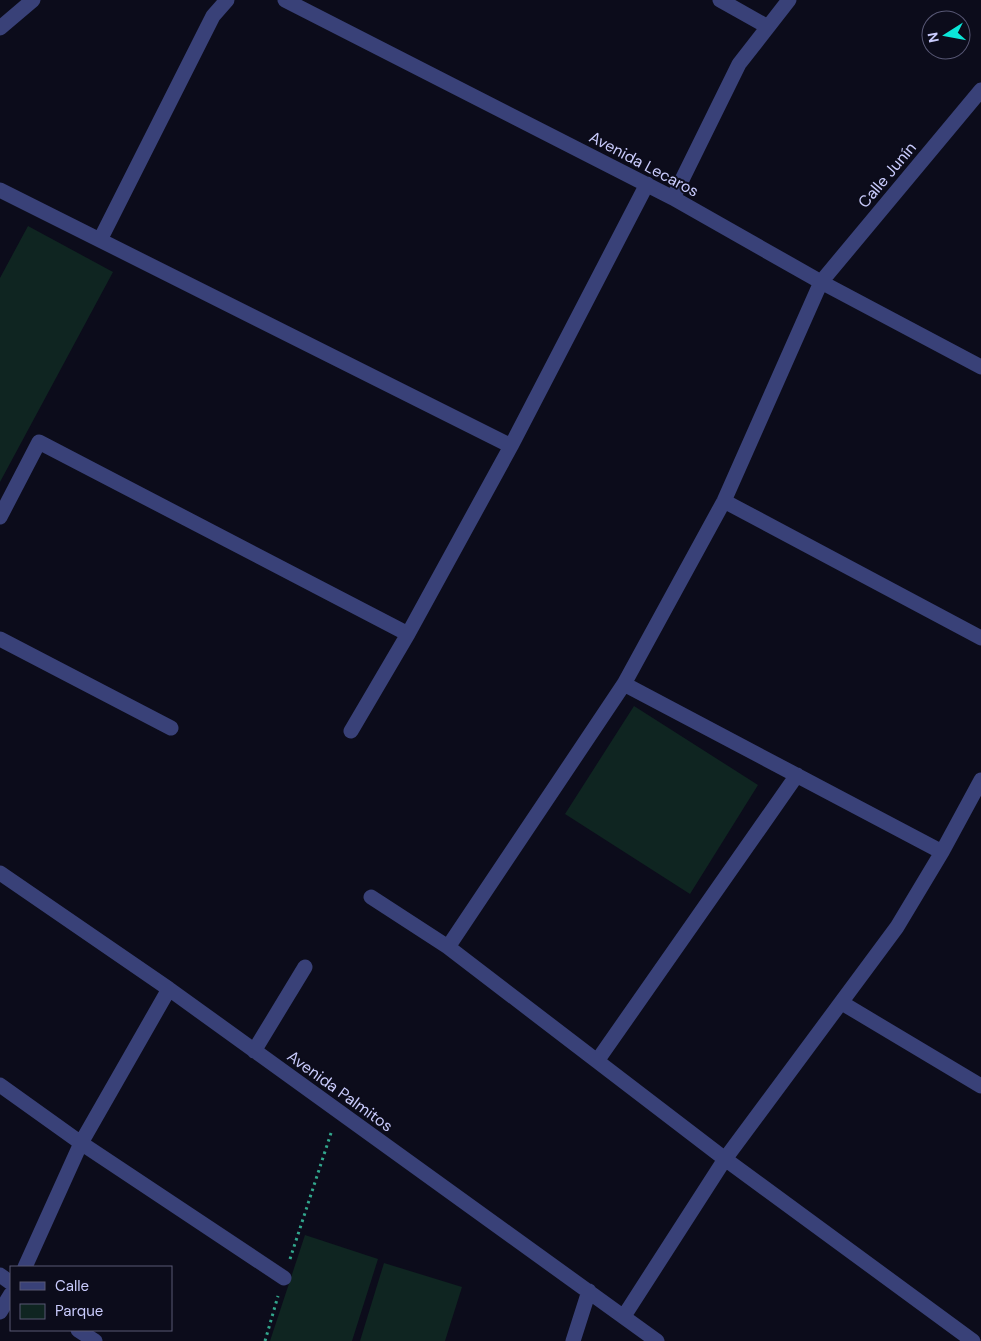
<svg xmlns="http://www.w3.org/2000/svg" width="981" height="1341" viewBox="0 0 981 1341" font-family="'DM Sans',sans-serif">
<rect width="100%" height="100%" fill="#0c0c1b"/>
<path fill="#0f2521" d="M28,226L113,272L0,482V278Z
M634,706L758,785L690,894L565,814Z
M305,1235L378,1259L352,1341H270Z
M384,1263L462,1287L445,1341H360Z"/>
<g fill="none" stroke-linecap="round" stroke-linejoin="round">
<path stroke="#32a78d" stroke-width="3" stroke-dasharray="2.5 4" stroke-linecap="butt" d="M290,1259L332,1130
M265,1341L278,1296"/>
<path stroke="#394178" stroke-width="15" d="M285,0L673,198L821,282L981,367
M720,0L768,27
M0,28L33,0
M0,190L511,446
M673,198L739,64L789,0
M100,240L213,16L227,0
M724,501L981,638
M0,517L39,442L408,634
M0,639L171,728
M624,684L942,852
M351,731L408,634L511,446L647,184
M0,873L169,989L657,1341
M371,897L448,947L725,1159L973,1341
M448,947L624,684L724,501L821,282L981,90
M842,1003L981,1086
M254,1051L305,967
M597,1061L797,775
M0,1085L81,1143L284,1278
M25,1267L81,1143L169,989
M0,1275L11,1283
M0,1312L11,1294
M624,1316L725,1159L897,927L942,852L981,780
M78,1330L95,1341
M573,1341L589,1291"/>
</g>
<g text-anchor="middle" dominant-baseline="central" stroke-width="4" stroke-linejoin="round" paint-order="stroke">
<g font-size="16" fill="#c9cbfc" stroke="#0c0c1b">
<text transform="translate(644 164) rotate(28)">Avenida Lecaros</text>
<text transform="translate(887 175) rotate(-50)">Calle Junín</text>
<text transform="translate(340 1091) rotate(36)">Avenida Palmitos</text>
</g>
</g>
<rect x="10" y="1266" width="162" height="65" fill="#0c0c1b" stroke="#585875"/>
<rect x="20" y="1282" width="25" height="8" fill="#394178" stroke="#585875"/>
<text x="55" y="1291" font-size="15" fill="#c9cbfc">Calle</text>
<rect x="20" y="1304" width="25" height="15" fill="#0f2521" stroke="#585875"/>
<text x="55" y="1316" font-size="15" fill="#c9cbfc">Parque</text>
<g transform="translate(946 35) rotate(259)"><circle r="24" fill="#0c0c1b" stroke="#585875"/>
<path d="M0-4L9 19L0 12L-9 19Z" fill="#0be7d9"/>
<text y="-8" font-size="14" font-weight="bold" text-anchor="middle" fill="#c9cbfc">N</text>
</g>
</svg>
